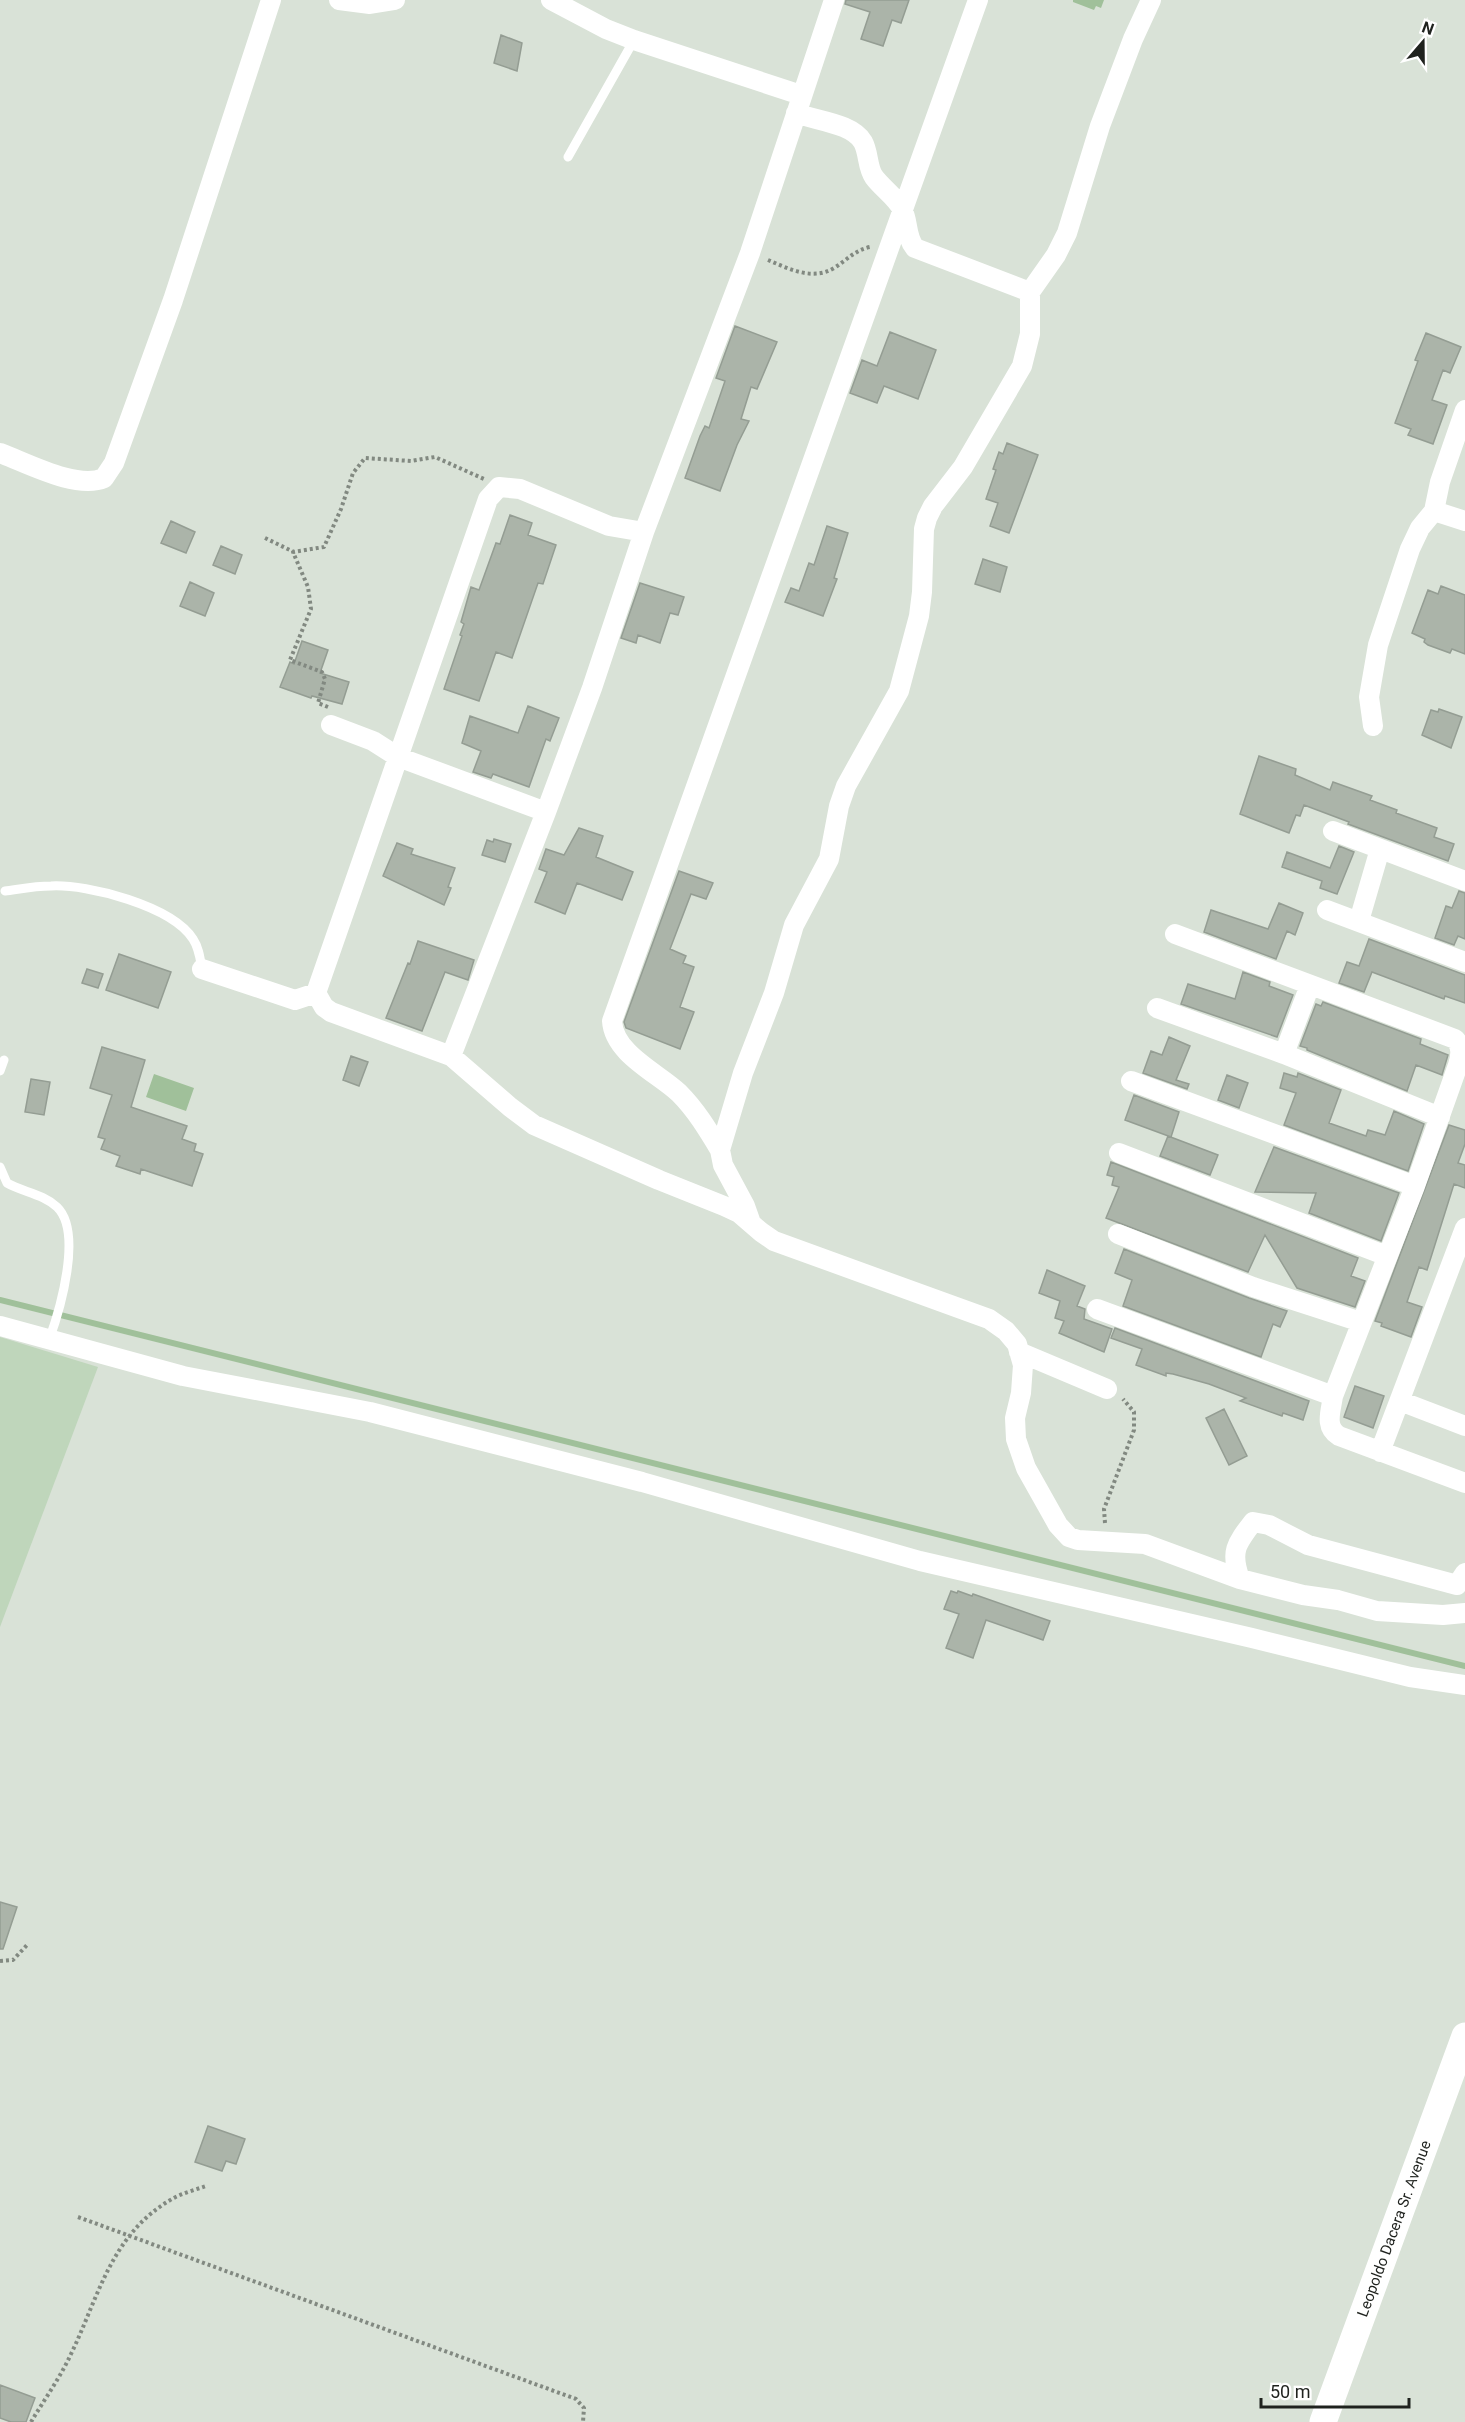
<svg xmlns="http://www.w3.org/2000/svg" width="1465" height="2422" viewBox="0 0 1465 2422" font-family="Roboto,sans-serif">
<rect width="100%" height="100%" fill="#d9e2d7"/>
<path fill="#bfd6bb" d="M0,1337L98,1367L0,1627Z"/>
<path fill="#a0c09a" d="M1073,0H1104L1101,8L1096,6L1094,10L1073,2Z
M154,1074L194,1088L186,1111L146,1097Z"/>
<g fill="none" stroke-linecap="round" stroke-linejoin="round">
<path stroke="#a0c09a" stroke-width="6" d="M0,1300L1465,1666"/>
</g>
<path fill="#abb4a9" stroke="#949d93" stroke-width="1.5" d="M846,0H909L901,23L892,20L883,46L861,39L870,12L845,4Z
M501,35L522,43L517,71L494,63Z
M735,326L777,342L757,389L751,387L741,419L749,421L737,445L720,491L685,478L700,436L705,426L709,428L725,381L716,378Z
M890,332L936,350L918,399L884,386L877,403L850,393L862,360L877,366Z
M1426,333L1461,347L1450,373L1443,370L1432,400L1447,405L1433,444L1408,435L1411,429L1395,423L1418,361L1415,360Z
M1007,443L1038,455L1009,533L990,526L998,503L986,499L996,470L993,469L999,452L1003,454Z
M510,515L532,523L528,535L556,545L543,584L538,583L512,658L496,652L479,701L444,689L462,636L460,635L464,624L461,622L471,587L479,590L496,543L500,544Z
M171,521L195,532L186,553L161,543Z
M827,526L848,533L834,578L837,579L823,616L785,602L791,588L799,591L809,563L814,565Z
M221,546L242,555L235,574L213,565Z
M983,559L1007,567L1000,592L975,584Z
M190,582L214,593L205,616L180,606Z
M640,583L684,597L678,615L670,613L660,643L638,635L636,643L621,638Z
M1441,586L1465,595V654L1452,649L1450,653L1428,645L1424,642L1425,639L1412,633L1428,590L1438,594Z
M302,641L328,650L320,673L349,682L342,704L312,696L311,698L280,687L290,662L294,664Z
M528,706L559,718L550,741L546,739L529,787L493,774L491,778L473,772L481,751L462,743L470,716L518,733Z
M1439,709L1462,717L1451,748L1422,735L1431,710L1438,712Z
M1259,756L1296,769L1295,775L1330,790L1333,782L1372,796L1370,800L1397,810L1396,813L1437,828L1434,837L1454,844L1448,861L1348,824L1349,822L1304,805L1300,816L1296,815L1289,833L1240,814Z
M579,828L603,836L596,857L633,872L622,900L577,883L565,914L535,902L547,872L539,869L546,849L564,855Z
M494,839L511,844L505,862L482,855L487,840L493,842Z
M397,843L413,849L411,854L455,868L448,887L451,888L444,905L383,876Z
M1339,846L1354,852L1337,894L1320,888L1322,881L1282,867L1287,852L1330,868Z
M679,871L713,883L706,899L691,894L670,949L686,956L683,963L694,967L680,1007L694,1012L680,1049L626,1028L624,1022Z
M1459,891L1465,893V939L1458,936L1454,945L1435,938L1446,906L1452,908Z
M1279,903L1303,913L1295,935L1287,931L1276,959L1204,932L1211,910L1268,929Z
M1369,939L1465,975V1003L1445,996L1444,999L1372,972L1364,992L1339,983L1347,962L1359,966Z
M418,941L474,960L468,980L445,972L422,1031L386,1018L408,963L410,964Z
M119,954L171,972L158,1008L106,990Z
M87,969L103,974L98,988L82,983Z
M1243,972L1270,982L1269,986L1293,995L1277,1037L1181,1004L1188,984L1235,999Z
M1323,1002L1421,1039L1420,1044L1448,1055L1442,1075L1416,1065L1407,1091L1307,1050V1048L1300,1046L1316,1004L1321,1006Z
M1169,1037L1190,1046L1176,1080L1189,1084L1187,1089L1143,1073L1151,1051L1162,1055Z
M102,1047L145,1060L131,1107L187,1126L182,1139L196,1144L194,1151L203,1154L192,1186L141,1169L140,1174L116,1166L120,1156L101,1149L105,1139L98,1137L112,1095L90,1088Z
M351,1056L368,1062L359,1086L343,1080Z
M1284,1073L1297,1077L1298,1073L1341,1090L1329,1123L1366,1136L1368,1130L1385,1135L1394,1111L1424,1124L1408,1171L1284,1125L1296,1093L1280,1088Z
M1227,1075L1248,1083L1239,1108L1218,1100Z
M31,1079L50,1082L44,1115L25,1112Z
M1134,1095L1179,1112L1171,1137L1125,1120Z
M1449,1125L1465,1130V1144L1458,1163L1465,1165V1188L1454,1184L1427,1270L1419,1267L1407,1302L1422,1307L1411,1337L1381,1326L1382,1323L1375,1321Z
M1168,1136L1218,1155L1210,1175L1160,1156Z
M1274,1147L1399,1193L1381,1241L1309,1213L1316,1193L1255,1192Z
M1111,1162L1358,1258L1351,1276L1365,1281L1355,1307L1297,1288L1265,1235L1248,1272L1106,1218L1119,1187L1112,1185L1114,1177L1107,1175Z
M1124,1249L1249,1298L1287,1311L1280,1327L1273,1324L1261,1357L1123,1306L1132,1280L1115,1273Z
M1047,1270L1085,1286L1077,1306L1085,1309L1084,1319L1112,1329L1104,1352L1059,1333L1064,1321L1055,1318L1060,1301L1039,1293Z
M1115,1328L1309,1401L1303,1420L1283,1413L1282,1416L1240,1401L1246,1398L1209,1384L1173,1374L1166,1373V1376L1136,1365L1142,1349L1111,1338Z
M1355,1386L1384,1396L1373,1428L1344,1417Z
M1224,1409L1247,1456L1229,1465L1206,1418Z
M951,1591L957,1593L958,1591L972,1596L973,1594L1050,1621L1043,1640L986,1620L973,1658L946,1648L959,1614L944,1609Z
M0,1902L17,1907L3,1949H0Z
M208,2126L245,2139L236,2164L226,2161L222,2171L195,2162Z
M0,2385L35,2398L26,2422H11L0,2418Z"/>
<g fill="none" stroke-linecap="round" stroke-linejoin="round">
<path stroke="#828981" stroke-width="4" stroke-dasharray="3 3" stroke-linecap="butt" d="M768,260C789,269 813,281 834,268C847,260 855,250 870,247
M265,538L294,552
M328,707L318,703L325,679L322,672L290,660L311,609L308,587L293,552L324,547L341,509L353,473L365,458L411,461L435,457L484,479
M1105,1523L1104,1509L1134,1430V1412L1123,1399
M0,1961L13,1960L28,1944
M78,2217L576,2399L584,2408L583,2422
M31,2422C44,2400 60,2378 71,2354C99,2296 111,2234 172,2199C182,2193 195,2190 206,2186"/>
<path stroke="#fff" stroke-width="9" d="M568,157L634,40
M5,891C20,889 35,886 51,886C88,884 172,906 193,939C199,948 200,958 202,969
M0,1071L4,1060
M0,1167L7,1183C23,1192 43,1194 57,1207C83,1232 60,1310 49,1340"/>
<path stroke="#fff" stroke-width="20" d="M339,0L370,4L395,0
M551,0L606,29L634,40L801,95
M1030,292L1056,255L1067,233L1100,126L1133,39L1151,0
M0,453C27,463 77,490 104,478L114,463L173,300L271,0
M1434,511L1465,521
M644,532L609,526L520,489L499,487L488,499L316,993L324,1007L331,1012L451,1056L510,1107L534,1125L659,1180L724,1206L739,1213L761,1232L774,1241L989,1319L1006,1331L1017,1344L1023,1365L1021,1393L1015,1418L1016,1439L1026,1468L1058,1525L1069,1537L1078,1540L1145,1544L1240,1579L1303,1595L1338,1600L1377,1611L1443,1615L1465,1613
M331,725L373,741L398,757L546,812
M1373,726L1369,697L1378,645L1410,549L1420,528L1434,511L1440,482L1465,410
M1333,831L1465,881
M1327,910L1465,962
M1359,921L1380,849
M1175,934L1455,1039C1462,1047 1461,1055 1458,1065L1415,1186L1333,1396C1331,1411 1324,1427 1339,1436L1465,1483
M202,969L295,1000L316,993
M1157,1008L1284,1054L1440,1117
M1284,1054L1310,985
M451,1056L546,812L592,688L644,532L750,253L834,0
M1131,1081L1415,1186
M720,1150C708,1130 696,1110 679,1093C658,1073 614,1054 612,1021L978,0
M1119,1153L1387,1256
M751,1223L745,1206L723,1165L720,1150L743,1073L774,993L794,925L829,859L839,806L846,786L899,691L919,616L922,592L924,529L927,518L933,506L963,467L1022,366L1030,334V292L915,248C905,236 909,221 902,209C896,197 882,188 874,177C867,167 869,153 863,142C852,123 816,121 796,113
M1118,1234L1253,1287L1361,1322
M1097,1309L1333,1396
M0,1326L183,1376L370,1412L642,1482L920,1561L1252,1638L1410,1677L1465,1685
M1019,1352L1107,1389
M1400,1401L1465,1426
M1380,1452L1465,1228
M1240,1579C1230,1552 1236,1544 1253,1522L1269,1525L1308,1545L1457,1585L1465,1573"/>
<path stroke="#fff" stroke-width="27" id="s1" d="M1323,2422L1465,2036"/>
</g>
<g text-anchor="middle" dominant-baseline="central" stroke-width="5" stroke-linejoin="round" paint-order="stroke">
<g font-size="15" fill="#1f221e" stroke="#fff">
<text stroke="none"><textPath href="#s1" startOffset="206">Leopoldo Dacera Sr. Avenue</textPath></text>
</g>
</g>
<g transform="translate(1423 42) rotate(20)" stroke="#ffffff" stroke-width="4.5" paint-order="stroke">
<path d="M0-4.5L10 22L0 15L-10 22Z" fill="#1f221e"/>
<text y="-9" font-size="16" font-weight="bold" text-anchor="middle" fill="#1f221e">N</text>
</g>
<path d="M1261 2398v9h148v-9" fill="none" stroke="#1f221e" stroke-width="3"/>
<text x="1270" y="2398" font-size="18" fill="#1f221e" stroke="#ffffff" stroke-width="4.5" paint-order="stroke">50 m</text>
</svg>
